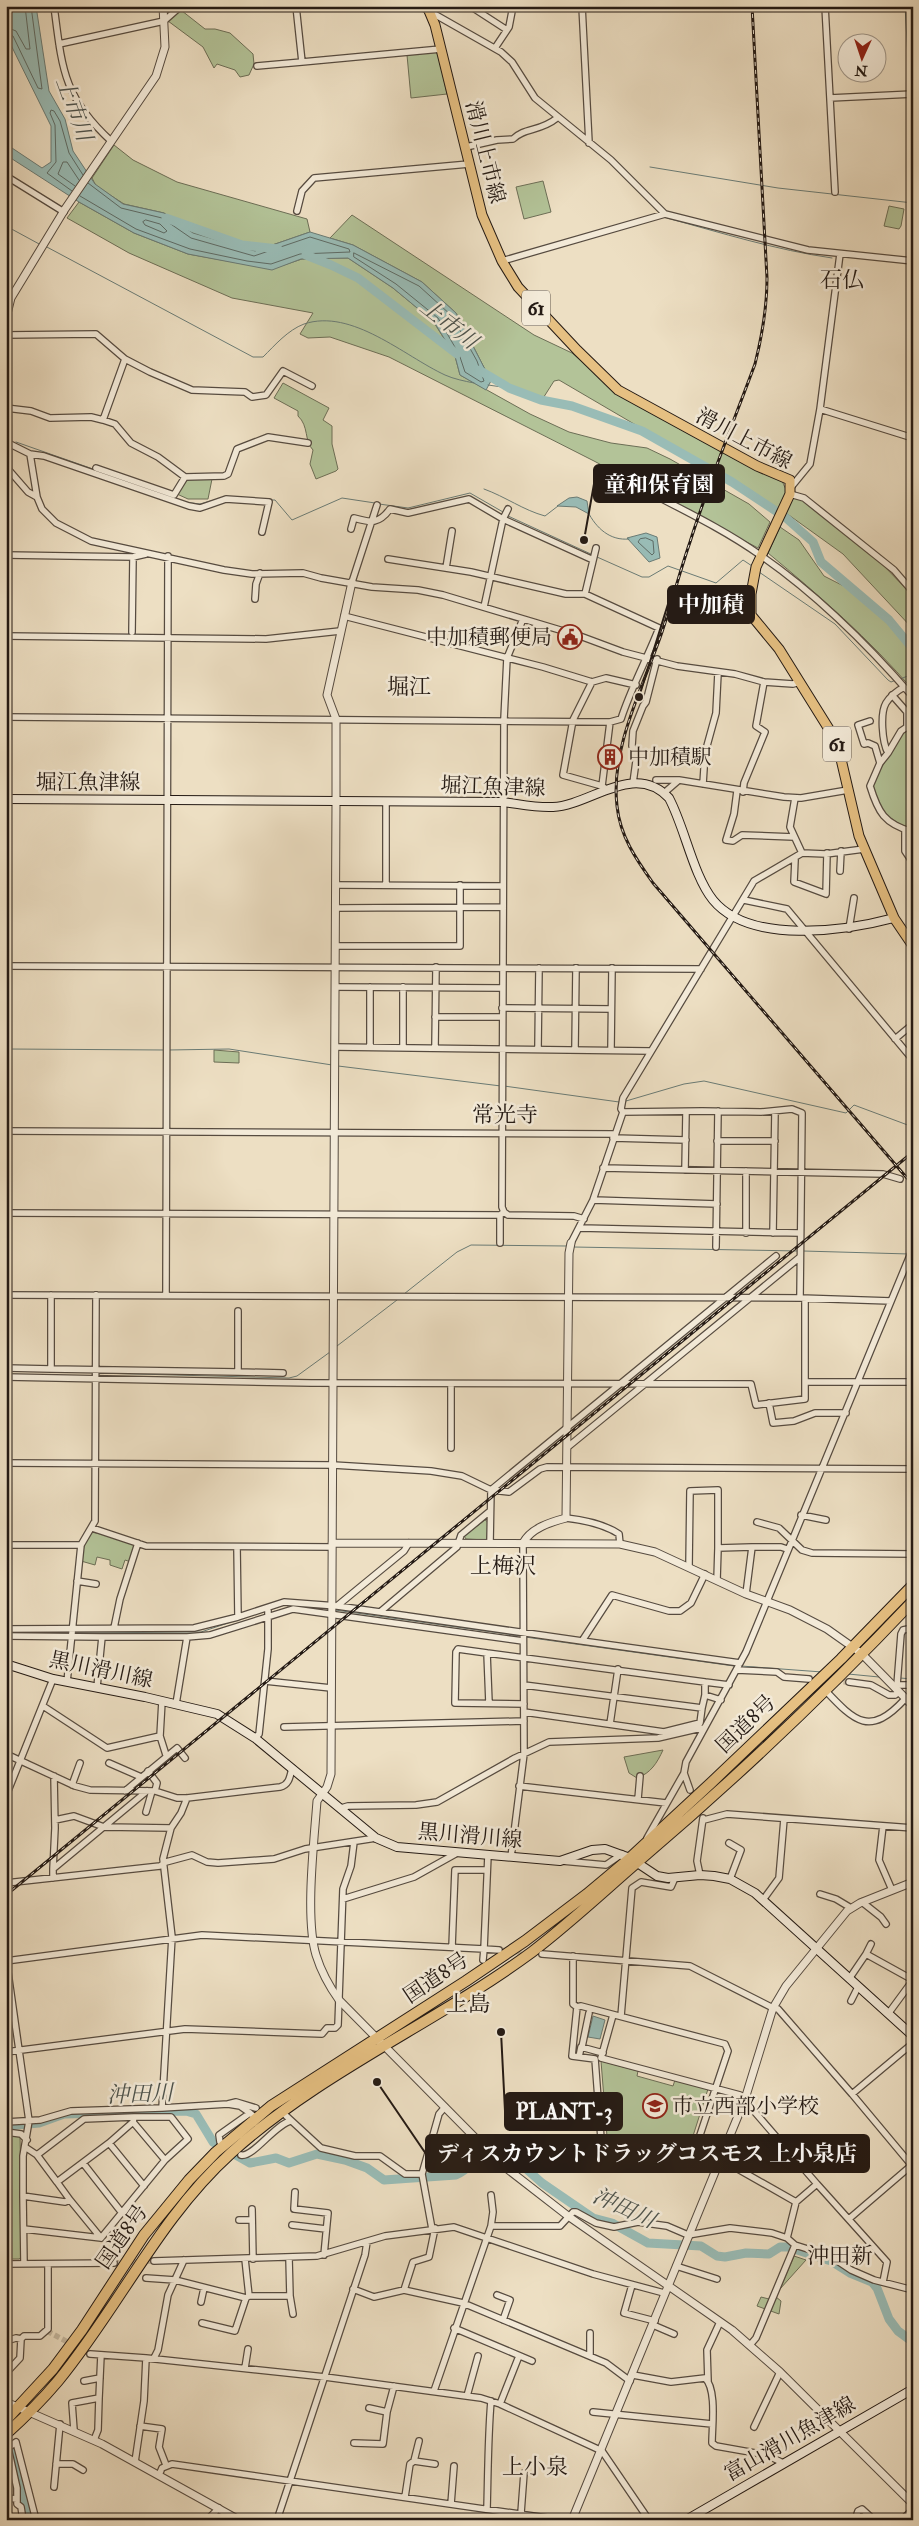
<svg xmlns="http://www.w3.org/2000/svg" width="919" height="2526" viewBox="0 0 919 2526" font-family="'IM FELL Double Pica','Noto Serif JP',serif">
<rect width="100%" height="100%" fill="#eddfc3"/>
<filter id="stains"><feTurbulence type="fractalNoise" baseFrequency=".004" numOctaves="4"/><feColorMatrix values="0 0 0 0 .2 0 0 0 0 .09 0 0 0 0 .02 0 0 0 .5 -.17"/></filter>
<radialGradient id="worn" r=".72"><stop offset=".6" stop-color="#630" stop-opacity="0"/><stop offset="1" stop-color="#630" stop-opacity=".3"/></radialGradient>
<path fill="#b3c398" stroke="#6c6e56" d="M177,7L205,29H215L230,33L253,54L254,64L249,75L240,77L235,70L217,64L214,68L203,47L168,21Z
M438,52L447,94L411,98L407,55Z
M114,145L133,160L177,182L307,219L310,232L255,251L193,233L164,213L124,204L96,186L92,178Z
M543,181L551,212L524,219L516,187Z
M79,202L134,233L188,254L272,269L302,259L348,258L393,288L433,321L455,356L460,375L530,414L569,432L611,443L647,448L670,459L749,504L770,522L758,548L594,461L389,357L330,337L308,338L300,334L313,313L232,298L129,253L67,218Z
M889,206L904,209L901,226L899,229L884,226Z
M352,215L534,335L572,353L627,400L744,464L782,480C786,494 794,498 807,502L882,564L913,596V629L843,554L786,513L559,380L554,381L540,403L491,381L456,313L422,282L353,245L330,238Z
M283,383L329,408L323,420L332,426V444L338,469L336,471L316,479L310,464L313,450C304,441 309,426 298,416V411L274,398Z
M188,479H212L208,499H188L177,494Z
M780,527L799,540L824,576L871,600L913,654V690C869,639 820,596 768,553Z
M913,727V829C889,822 876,807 872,783L902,734Z
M214,1050L239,1052V1063L214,1062Z
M485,1520L488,1522L487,1540L466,1539L464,1536Z
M91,1532L121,1538L135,1545L131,1562L125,1560L122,1569L110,1565V1560L97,1557L95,1565L81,1561L84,1546Z
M663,1750C657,1763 651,1773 637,1778L629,1773L624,1757Z
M601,2061L638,2071L637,2076L673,2086L675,2080L708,2089L692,2139H685L680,2147L608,2149Z
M7,2134L20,2135L22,2257L19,2259H9Z
M794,2256L806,2260L780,2289Z
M761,2297L769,2299L776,2297L781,2301L779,2314L757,2306Z"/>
<path fill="#99bcb6" stroke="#6a7b75" d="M6,6H36L49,91L65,119L73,151L95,184L123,204L164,213L193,233L255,251L310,232L353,245L422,282L456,313L491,381L486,390L460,375L455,356L434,322L393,288L348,258L301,259L272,270L188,254L134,233L79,202L6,155V144L42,168L51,162V126L6,35Z
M577,497L587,501L589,514L576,507L557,506L569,498Z
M646,533L657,537L660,558L649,562L627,538Z
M593,2016L605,2020L600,2039L588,2037Z"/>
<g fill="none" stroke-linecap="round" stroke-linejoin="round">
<path stroke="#5e6b65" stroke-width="1" d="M6,27L16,31L26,49H30L25,6
M6,34L13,36L38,88L42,89L31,6
M75,186L58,174L63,162H67L79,180
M72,191L47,173L56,162L55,125L50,113L51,110L54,111L60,121L69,153L83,175
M80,196L136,229L190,249L247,261L271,264L300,254L350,252L349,249L310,237L254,256L191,238L162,218L121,208L88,183
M146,220L160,224L167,231L164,233L145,225L143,222Z
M354,253L419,286L452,316L477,361L484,381L481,382L465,372L459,354L438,318L396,284L354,257Z
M646,538L653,541L654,553L652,555L638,542L640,539Z"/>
<path stroke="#6a7b75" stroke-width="1" d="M905,6L910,93
M910,97L913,149
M650,167L778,188L913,203
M667,218C722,233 776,250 832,258
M6,226L41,245
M45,246L253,357H263C275,345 288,330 304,324C352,308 404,356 445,375C454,379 464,381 474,383
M488,385L509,388
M16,442L93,469
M484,489C506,497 523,510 545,516L558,506
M270,500H275L292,520L342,498L375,503
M184,502L200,504L214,500
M379,504L408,508L470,493L503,512
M588,512C596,528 610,541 629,539
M508,516L593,555
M597,557L642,577H649L668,566L716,583L743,560L752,566
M759,572L835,624L888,680L891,682L896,680
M900,679L913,674
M6,1049L165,1050
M169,1050L229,1049L332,1065
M338,1066L501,1086
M504,1086L619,1102
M626,1101L684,1084L704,1081L846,1113L854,1105L913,1127
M573,1247L799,1251
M803,1251L909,1254
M404,1294L457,1252L471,1245L566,1246
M337,1346L397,1300
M6,1371H33
M97,1373L289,1378L297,1376L330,1352
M320,1608L328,1609
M271,1609L285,1605L301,1606
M335,1610L521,1636
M252,1615L265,1611
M6,1633H70
M74,1633L201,1632L231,1622
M525,1637L734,1666
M741,1666L822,1672
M848,1674L879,1677
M900,1678L913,1679"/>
<path stroke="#99bcb6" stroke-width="9" d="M166,218L242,245L278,249
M306,255L331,265L358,278L457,354
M479,370L509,388L541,400L572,406L642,431L732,482L785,517L813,542L821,562L889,620L913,649
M6,2126L39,2123L64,2114L186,2111L196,2114L213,2142L250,2163L276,2158L289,2163L317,2154L345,2160L367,2168L384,2180L456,2175C476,2166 476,2150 504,2149L542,2183L593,2218L612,2223L648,2243L701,2246L717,2256L725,2257L746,2253L769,2254L780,2247H788L831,2261L850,2273L872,2282L877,2288L889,2319L898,2331L913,2342
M13,2449L29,2520"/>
<path stroke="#c5b8a0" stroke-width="5.5" stroke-dasharray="5.5 3" stroke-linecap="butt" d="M818,1680L849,1682
M499,1950L530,1953
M114,2263L154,2261
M47,2331L90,2354"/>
<defs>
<path id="minor" d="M54,6C62,68 63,97 111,141
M296,6L302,62L441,49
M420,6L501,52L512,62L535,98L611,160L665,214L808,250L913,261
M470,6L507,30
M582,6L589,143
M825,6L835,192
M59,44L164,21L181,6
M495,48L509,27L513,6
M257,66L302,62
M830,98L913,94
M466,147L497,140L513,139C525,127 540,132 557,118
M6,176L64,212
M297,211L302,191L314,178L469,164
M502,261L665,214
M6,335L96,334L125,359L103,420
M125,359L150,372L192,390L245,392L252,397L266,395L283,371L312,386
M6,408L31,411L50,418L91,417L103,420L115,424L131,443L158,457L185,477L224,476L228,474L237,449L268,437L308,443
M820,409L913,438
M6,442L30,454L37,497L42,509L56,523L91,541L224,570L252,574L303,573L321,578L372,587L418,590L443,595L580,636L623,652L677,666L735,674L764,682L793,684L800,682
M30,454L44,456L189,506L200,508L226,499L269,502L262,532
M96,468L174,495L185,477
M8,469L28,492L37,497
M628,481C672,505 719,526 760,555C818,595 867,644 913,697
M792,486L810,464L820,409L840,254
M790,494L804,498L894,570L913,592
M351,529L354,518C371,523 379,524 390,509L408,513L469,499L503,519L591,559
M6,555L133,557L146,554
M446,568L452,531
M352,582L377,505
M585,594L596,548
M255,599L256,584L260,573
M484,607L503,519L508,509
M344,616L543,667L592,682L606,678L636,685
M132,632L133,557
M6,636L266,639L340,631
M592,682L573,720L563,775L602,786L606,789
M904,687C897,691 891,695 886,703C880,713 882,742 888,753L901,731L913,723
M892,695L907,712
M6,717L610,722L621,719C631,688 647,659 659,628L585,594H566L471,572L388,559
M870,721L858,725L864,744L868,743L875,746L880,763L888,753
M907,726V712L913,716
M880,763L870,786C878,812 884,824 913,832
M656,780H679
M633,783L637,754L632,746L633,731L643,706L646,702L657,659
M703,784L705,753L716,713L718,673
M602,786L610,722
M737,791L734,814L726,840L733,841L742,835L794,837
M743,792L744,783L765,732L756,726L764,682
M664,793L679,780L784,797L801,798L848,790
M795,798L790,827L802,853
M905,830V851L913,863
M795,860L794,882L826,894L827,853
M840,871L841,851
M336,885L502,886
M386,885V802
M744,900L787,909L913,1060
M336,908L502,907
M849,929L854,898
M336,946H460V885
M6,966L701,969
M335,987L502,988
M502,1008L611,1009
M435,1017H502
M895,1039L913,1024
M335,1047L650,1051
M370,1047V987
M403,1048V987
M435,1048L436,967
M538,1048L539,968
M575,1049L576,968
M611,1049L612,968
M623,1112L702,1111L761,1112L792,1109L802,1113L800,1298
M6,1131L614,1134
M613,1138L686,1140
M717,1141H775
M603,1168L883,1174L900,1179
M685,1170L686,1113
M593,1200L717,1204
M504,1212L502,1207L504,719L507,658L523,619
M6,1213L500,1215L504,1212L508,1215L574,1216L584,1219
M580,1228L799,1233
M746,1233V1171
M773,1233L775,1111
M500,1243V1215
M571,1243L593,1200L623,1112L621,1109L623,1098L754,881L802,853L826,854L864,849
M716,1247L718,1111
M6,1295L800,1298L891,1301
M166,1295L168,556
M805,1299V1382
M6,1368L51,1369V1295
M51,1369L238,1372V1311
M238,1372L283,1373
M6,1377L311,1383L751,1384L756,1405L805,1399V1382H913
M451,1384V1448
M769,1403L773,1423L794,1421L815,1413H846
M569,1446L800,1257
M6,1463L333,1465L431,1471L462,1476L491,1490L509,1492L540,1469L547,1467L913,1469
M490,1511L461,1535L457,1547L380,1612L582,1641L612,1595L669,1611H680L691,1603L705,1574
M801,1515L826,1520
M566,1518C584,1520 604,1524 619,1534L620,1544
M757,1522L779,1528L802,1550L812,1553L913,1554
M92,1528L146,1546L332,1547
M490,1543L491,1490L776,1256
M6,1545H81
M237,1547L238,1617
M689,1566L690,1491L718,1490V1548
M717,1580L718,1548L752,1547
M77,1581L96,1584
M746,1594L752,1547H781L787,1549
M337,1606L380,1612
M114,1628L120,1599L138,1543
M6,1629L194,1628L238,1617L284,1602L337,1606L404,1551L409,1543
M6,1636L102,1637L97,1687
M102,1637H187L176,1704
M187,1637L210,1635L293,1609L523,1641
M582,1641L740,1663
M487,1653L458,1649L456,1652L455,1703L524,1704
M737,1670L777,1672L784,1677L809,1679
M265,1681L331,1688
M67,1682L81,1545L95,1521L96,1295
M705,1682L729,1685
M849,1682L871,1685L889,1695H895L899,1692
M524,1685L702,1708L705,1695L721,1700
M897,1685L901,1634L903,1630L913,1628
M895,1688L897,1685H913
M825,1690C855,1722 870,1737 905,1699
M162,1701L160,1736L166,1755
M489,1703L487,1653L705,1682V1695
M43,1706L107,1748L160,1736
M524,1712L664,1732L700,1723L702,1708
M610,1724L618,1669
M284,1727L524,1721
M255,1738L259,1734L268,1649V1611
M6,1754L75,1786L90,1790L155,1791L177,1798H187L280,1787C289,1785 290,1777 292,1768
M109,1763L141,1777
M148,1771L157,1783L155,1791
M684,1773L690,1790
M72,1785L80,1763
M519,1786L666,1803
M125,1791L177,1748L185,1758
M6,1796L53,1679
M638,1799L640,1776
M341,1808L348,1806L416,1805L437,1802L515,1758L549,1742L658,1738L701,1728
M146,1812L152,1791
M55,1820L74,1816L104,1827L171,1828
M704,1820L727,1814L913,1828
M883,1826L879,1860L892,1890
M647,1838L684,1773L686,1762L746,1652L913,1248
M729,1843L741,1850L730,1879
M488,1855L484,1949L499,1950
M511,1857L524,1754L523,1543
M562,1861L606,1865L622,1854
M53,1869L55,1828L54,1776
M700,1875L697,1861L703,1818
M53,1878V1869L147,1791
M6,1883L160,1866L166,1862L192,1855L207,1862L218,1863L274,1859L305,1849L376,1838
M820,1894L836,1899L851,1908
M343,1899L414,1877L457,1853
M763,1900L779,1878L784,1819
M862,1902L881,1917L886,1924
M452,1947L455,1870H487
M542,1954L690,1966L773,2008L778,2009L852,2094
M866,1954L871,1944
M573,1956V2004L577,2007
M6,1958L29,2121L23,2156V2196
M6,1961L202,1935L484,1949L483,1960
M849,1979L866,1954L913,1980
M481,1999L482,1995
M851,2001L858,1987
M888,2014L913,1980
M613,2015L601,2058L740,2095L817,2184
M621,2016L632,1888L641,1882L671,1887L675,1878
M913,2043L852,2094L913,2167
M582,2047L589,2013
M6,2052L185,2029L322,2034L327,2028H335L338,2025L343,1889L351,1866L354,1842
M579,2057L581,2047L603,2053
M162,2108L228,2104
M250,2113L240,2106L228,2104L236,2102L256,2108
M283,2113L321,2148L355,2156H380L405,2174H422
M134,2117H171L188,2139L165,2160
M6,2122L40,2120L71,2111L162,2108L172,1937L163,1859L171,1828L181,1813L187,1798
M6,2132L21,2134L27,2140
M220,2142L219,2135L250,2113L256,2118
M25,2147L37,2155L57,2182L109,2143L144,2186
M37,2155L84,2119L134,2117L133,2122L109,2143
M241,2155C253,2158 275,2124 291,2121
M693,2156L728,2051L725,2044L581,2006L577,2007L572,2056L595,2059L602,2152L607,2156H715L796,2202
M83,2163L122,2213
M295,2192L294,2209L328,2213L324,2255
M252,2209L253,2259
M850,2218L913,2164
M239,2220H252
M292,2225L326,2229
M491,2226L493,2212L491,2195
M6,2227V2256
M24,2229L101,2238L70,2200
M432,2229L422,2174L439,2114L445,2107
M101,2238L165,2160L133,2122
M787,2238L796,2202L817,2184L887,2262L883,2282
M289,2258L290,2296
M154,2261L317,2256L385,2236L454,2227L593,2274L664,2293
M6,2264L114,2263
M24,2264L23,2196L65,2202L70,2200L57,2182
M676,2266L717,2279
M146,2278L175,2280L246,2298L249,2296L245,2259
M632,2285L624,2313L655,2321
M353,2289L374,2297L404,2290L463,2303L606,2363L630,2381
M404,2290L413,2262L429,2257L435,2228
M497,2295L510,2300L503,2320
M249,2296H290L293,2314
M201,2302L204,2288
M202,2323L235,2331L246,2298
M653,2325L674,2334
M454,2328L532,2361
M6,2341L16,2338L21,2339
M750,2345L756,2338L795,2245
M90,2354L146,2358
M590,2356V2333
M154,2358L158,2350L168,2295L184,2260
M245,2368L248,2349
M6,2373L20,2358L21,2339L24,2336H40L48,2329V2264
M633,2375L671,2382L705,2378C717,2389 712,2427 712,2443L716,2446L767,2455L783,2463
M84,2381L100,2378
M708,2381L707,2350L720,2322
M434,2391L491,2226H560L573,2212H576L596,2223L614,2227L638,2222L667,2226L688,2235L730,2228L772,2233L787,2238L795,2245L830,2256L851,2270L874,2280L913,2290
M467,2396L478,2356
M99,2398L101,2355
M500,2404L519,2356
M369,2408L387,2412
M593,2412L712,2424
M140,2426L162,2429L159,2447L166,2465
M754,2427L780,2372
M74,2430L72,2403L99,2398L98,2430L94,2440
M354,2443L383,2444L387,2412L394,2386
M414,2461L419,2441
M135,2462L144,2401L146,2358L325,2377L481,2398L500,2404L602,2451L649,2520
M56,2464H73L83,2470
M159,2475L162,2468L172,2464L547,2518L585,2520
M54,2487L60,2424
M405,2497L410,2464L414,2461L435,2464
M6,2498L17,2499
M451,2504L454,2466
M487,2509C488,2473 488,2436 491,2401
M521,2513L524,2473
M23,2520L21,2507L17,2504V2488L8,2448L16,2442L36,2520
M207,2520L219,2508
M277,2520L365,2255L367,2242
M855,2520L858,2511L862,2509L874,2520
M902,2520L913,2509"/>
<path id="tertiary" d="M6,516L8,473L7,314L11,298L65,209L156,76L165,47L163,6
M352,582L327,695L336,719V802L331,1774L327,1787L317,1801C314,1842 305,1918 316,1955C321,1971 329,1986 339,2000L501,2164L568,2216L732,2330L780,2372L913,2504
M332,1543L620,1544L655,1552L746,1594L790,1610L827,1629L861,1653L913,1706
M523,1543C531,1528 551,1522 566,1518L569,1253L571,1243
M6,2402L102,2444L239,2520
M572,2520L745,2099L773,2008L786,1986L847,1911L860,1903L913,1882"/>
<path id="secondary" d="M6,799L503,802C519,804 537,808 553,807C591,805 634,761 669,798C685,828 693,875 713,900C750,945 845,931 894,918
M6,1664L53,1679L145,1697L217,1714L255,1738L376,1838L397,1847L560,1861L592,1850L605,1849L630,1858L657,1876L668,1878L700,1875L714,1876L730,1879L755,1893L913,2036
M686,2520L913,2389"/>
<path id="primary" d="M427,6L435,25L482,215L502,261L518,287L577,350L618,390L757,466L790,480V494L756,567L751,594V615L779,649L837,742L859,836L894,918L913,946"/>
<path id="trunk" d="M6,2420L53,2369L82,2330L144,2235L189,2180L216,2152L271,2106L466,1981L525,1941L587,1894L630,1858L711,1783L841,1659L913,1585
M6,2434C25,2417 42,2400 58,2381C119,2307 159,2218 231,2153C319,2073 437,2022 532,1952C570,1923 605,1890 641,1859C736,1778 827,1692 913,1601"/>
</defs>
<use href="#minor" stroke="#564b40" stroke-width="8"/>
<use href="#tertiary" stroke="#564b40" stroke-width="9"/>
<use href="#secondary" stroke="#241a14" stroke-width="10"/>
<use href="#primary" stroke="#241a14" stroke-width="11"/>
<use href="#trunk" stroke="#241a14" stroke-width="12"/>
<use href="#minor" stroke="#f3ead8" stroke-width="5.5"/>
<use href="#tertiary" stroke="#f3ead8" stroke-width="7"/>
<use href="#secondary" stroke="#f3ead8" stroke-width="8"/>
<use href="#primary" stroke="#e6c082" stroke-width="9"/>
<use href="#trunk" stroke="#e6c082" stroke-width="10"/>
<defs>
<path id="rail" d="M752,6L767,278C767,308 762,336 755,364C733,423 709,482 690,542C680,571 672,602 662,632C644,685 610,748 617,806C620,836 636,859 653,883L913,1185
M6,1895L913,1152"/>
</defs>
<use href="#rail" stroke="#241a14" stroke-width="3"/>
<use href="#rail" stroke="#f3ead8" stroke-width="1" stroke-dasharray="4" stroke-linecap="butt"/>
</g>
<defs>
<symbol id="civic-ring" viewBox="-11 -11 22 22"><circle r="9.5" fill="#f3ead8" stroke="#8f2418" stroke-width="1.5"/><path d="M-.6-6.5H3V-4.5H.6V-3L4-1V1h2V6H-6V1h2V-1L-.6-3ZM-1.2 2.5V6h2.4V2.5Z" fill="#8f2418"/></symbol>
<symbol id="building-ring" viewBox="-11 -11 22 22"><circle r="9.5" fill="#f3ead8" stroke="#8f2418" stroke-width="1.5"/><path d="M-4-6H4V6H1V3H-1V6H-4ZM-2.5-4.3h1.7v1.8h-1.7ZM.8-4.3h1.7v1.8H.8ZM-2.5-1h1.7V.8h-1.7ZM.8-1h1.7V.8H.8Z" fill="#8f2418"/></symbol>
<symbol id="school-ring" viewBox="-11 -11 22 22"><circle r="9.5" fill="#f3ead8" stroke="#8f2418" stroke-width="1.5"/><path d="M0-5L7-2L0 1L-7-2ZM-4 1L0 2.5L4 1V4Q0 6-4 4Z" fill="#8f2418"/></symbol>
</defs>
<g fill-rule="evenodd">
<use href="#civic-ring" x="556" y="623" width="28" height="28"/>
<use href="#building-ring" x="596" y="743" width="28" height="28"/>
<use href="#school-ring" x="641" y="2092" width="28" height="28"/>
</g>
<g text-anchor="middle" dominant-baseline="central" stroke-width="5" stroke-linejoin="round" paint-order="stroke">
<g fill="#f3ead8" stroke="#62584f" stroke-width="1">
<rect x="522" y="290.5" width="28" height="35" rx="4"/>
<rect x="823" y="726.5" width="28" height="35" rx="4"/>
</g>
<g font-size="20" font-weight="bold" fill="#241a14">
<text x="536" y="308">61</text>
<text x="837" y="744">61</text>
</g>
<g font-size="21" fill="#241a14" stroke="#f3ead8">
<text transform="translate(485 152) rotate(76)">滑川上市線</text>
<text transform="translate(744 439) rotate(28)">滑川上市線</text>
<text x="88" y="782">堀江魚津線</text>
<text transform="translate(493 787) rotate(2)">堀江魚津線</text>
<text transform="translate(101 1670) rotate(12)">黒川滑川線</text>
<text transform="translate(746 1724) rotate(-44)">国道8号</text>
<text transform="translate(470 1836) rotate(5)">黒川滑川線</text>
<text transform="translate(436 1978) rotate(-34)">国道8号</text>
<text transform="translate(122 2237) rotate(-55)">国道8号</text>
<text transform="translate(790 2439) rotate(-30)">富山滑川魚津線</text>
</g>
<g font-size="21" fill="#241a14" stroke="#f3ead8" text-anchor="start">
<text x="552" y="637" text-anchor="end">中加積郵便局</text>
<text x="628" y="757">中加積駅</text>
<text x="672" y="2106">市立西部小学校</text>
</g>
<g font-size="22" font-style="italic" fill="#4d534d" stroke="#f3ead8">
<text transform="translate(74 109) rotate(70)">上市川</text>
<text transform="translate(449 324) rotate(38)">上市川</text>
<text transform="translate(140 2094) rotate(-2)">沖田川</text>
<text transform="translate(624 2208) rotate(25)">沖田川</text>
</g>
<g font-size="22" fill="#241a14" stroke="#f3ead8">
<text x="842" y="280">石仏</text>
<text x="409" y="687">堀江</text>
<text x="505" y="1115">常光寺</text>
<text x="503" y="1566">上梅沢</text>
<text x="468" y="2004">上島</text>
<text x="840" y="2256">沖田新</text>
<text x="535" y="2467">上小泉</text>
</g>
</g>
<path fill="none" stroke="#241a14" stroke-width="2" d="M584 540L594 484M639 697L668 604M501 2032L505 2111M377 2082L426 2154"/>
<g fill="#241a14" stroke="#f3ead8" stroke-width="2">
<circle cx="584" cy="540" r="5"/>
<circle cx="639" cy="697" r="5"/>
<circle cx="501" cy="2032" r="5"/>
<circle cx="377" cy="2082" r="5"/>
</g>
<g fill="#241a14" stroke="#241a14" stroke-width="2">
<rect x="594" y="465" width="130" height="37" rx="5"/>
<rect x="668" y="586" width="86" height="37" rx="5"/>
<rect x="505" y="2093" width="117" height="37" rx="5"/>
<rect x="426" y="2135" width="443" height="37" rx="5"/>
</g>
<g font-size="22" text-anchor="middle" font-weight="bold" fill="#fff">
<text x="659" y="492">童和保育園</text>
<text x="711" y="612">中加積</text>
<text x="564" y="2119">PLANT-3</text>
<text x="647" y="2161">ディスカウントドラッグコスモス 上小泉店</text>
</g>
<rect width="919" height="2526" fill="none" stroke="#eddfc3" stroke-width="25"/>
<rect x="8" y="8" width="904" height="2511" fill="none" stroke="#241a14" stroke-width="2.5"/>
<rect x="12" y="12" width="894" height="2501" fill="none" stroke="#241a14"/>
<g transform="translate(862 58) rotate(183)"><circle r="24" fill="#f3ead8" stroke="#a0978a"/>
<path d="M0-4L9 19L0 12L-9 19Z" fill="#8f2418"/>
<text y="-8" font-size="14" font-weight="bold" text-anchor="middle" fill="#241a14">N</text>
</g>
<rect width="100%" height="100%" filter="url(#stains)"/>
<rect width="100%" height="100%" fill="url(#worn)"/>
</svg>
